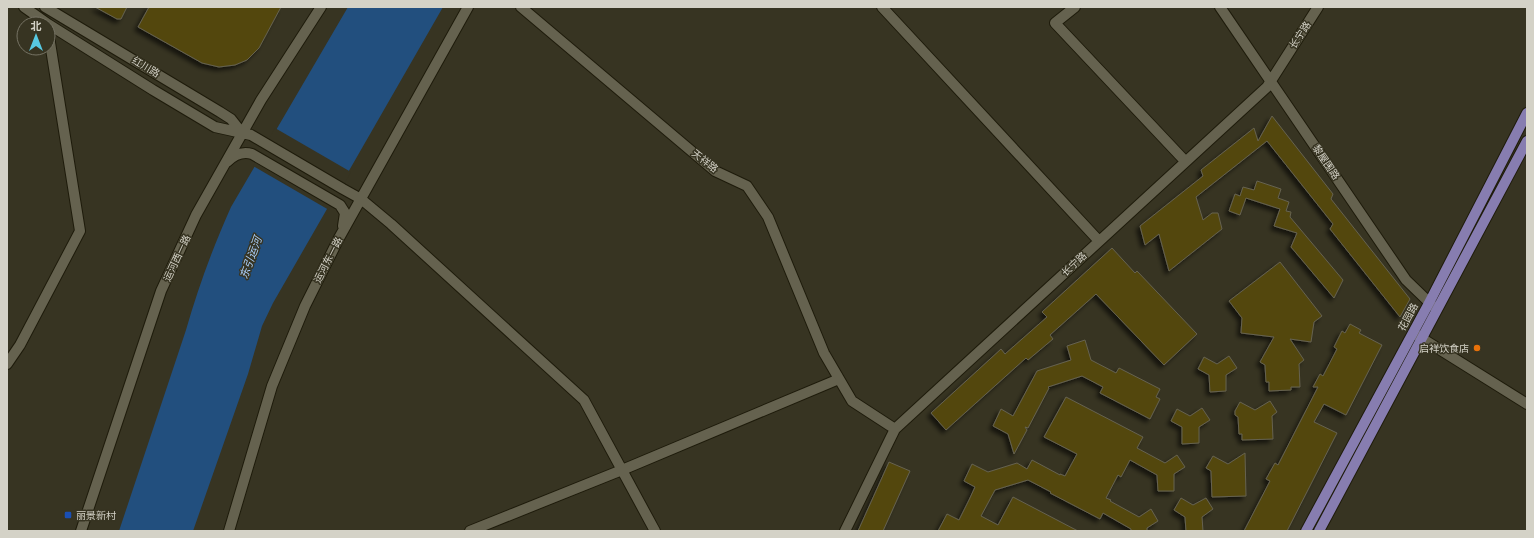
<svg xmlns="http://www.w3.org/2000/svg" width="1534" height="538" viewBox="0 0 1534 538" font-family="'Work Sans','Noto Sans SC',sans-serif">
<defs>
<filter id="shadow"><feDropShadow dx="-3.5" dy="3.5" stdDeviation="2" flood-color="#0009"/></filter>
</defs>
<rect width="100%" height="100%" fill="#373422"/>
<path fill="#224f7e" d="M348,7H443L273,303L262,326L248,374L193,531H119L186,330C198,288 213,247 231,207Z"/>
<path fill="#373422" d="M275,128L351,172L329,210L253,166Z"/>
<path fill="#52470e" stroke="#666250" filter="url(#shadow)" d="M95,7H127L121,19H117Z
M149,7H281L259,48L247,60L235,65L219,67L202,63L138,27Z
M1272,116L1333,194L1331,199L1410,299L1400,317L1330,229L1333,224L1267,141L1196,197L1203,220L1212,213H1218L1222,229L1169,271L1159,234L1145,245L1140,226L1203,176L1201,170L1254,128L1258,141Z
M1257,181L1281,189L1278,198L1289,202L1286,211L1291,212L1290,217L1343,280L1334,298L1291,247L1297,233L1274,226L1280,209L1246,198L1240,215L1229,211L1235,194L1240,196L1243,187L1254,190Z
M1112,248L1135,273L1137,271L1197,334L1164,365L1096,294L1050,335L1053,339L1028,360L1026,358L946,430L931,413L1001,349L1005,354L1047,317L1042,312Z
M1280,262L1322,316L1314,322L1311,342L1290,339L1304,360L1299,364L1300,387H1291V390L1269,391V382H1266L1265,365L1260,362L1274,337L1241,333L1242,318L1229,301Z
M1350,324L1361,330L1359,333L1382,345L1346,415L1324,404L1314,422L1337,433L1287,531H1244L1270,481L1266,479L1275,463L1278,465L1318,387H1313L1320,374L1323,376L1337,349L1334,347L1342,331L1345,333Z
M1085,340L1091,360L1116,373L1119,368L1160,389L1156,397L1160,399L1150,419L1100,393L1103,387L1082,376L1048,387L1049,388L1028,428L1025,427L1027,430L1014,454L1008,434L993,426L1001,409L1013,416L1037,371L1071,360L1067,346Z
M1229,356L1237,368L1226,375V391L1210,392L1209,375L1198,369L1204,357L1217,364Z
M1066,397L1143,437L1137,448L1165,463L1177,455L1185,467L1174,474V491H1158L1157,475L1130,460L1121,477L1118,475L1106,498L1111,500L1110,501L1139,517L1151,509L1158,521L1147,528V531H1131V529L1103,513L1100,519L1050,493L1051,492L1028,480L995,490L981,516L998,525L1013,497L1078,531H938L947,514L959,520L969,500L975,487L964,481L972,464L988,472L1017,463L1027,469L1032,460L1060,475V474L1065,476L1077,454L1044,437Z
M1270,401L1277,412L1272,416L1273,439L1242,440V434H1239L1238,417L1235,415V411L1240,402L1255,410Z
M1202,408L1210,420L1199,427V443L1182,444V427L1171,421L1177,409L1190,416Z
M1245,453L1246,496L1212,497L1211,471L1206,468L1213,456L1228,464Z
M889,462L910,471L883,531H858Z
M1181,498L1193,505L1206,498L1213,509L1202,517L1203,531H1186L1185,517L1174,510Z"/>
<g fill="none" stroke-linecap="round" stroke-linejoin="round">
<defs>
<path id="minor" d="M24,7L48,24
M45,7L220,112L231,119L242,133
M521,7L715,171L747,186L768,217L824,353L852,401L895,429
M882,7L1099,241
M1075,7L1055,23L1185,161
M1220,7L1406,280L1435,308
M48,24L153,90L215,127L251,135L343,189L361,199L391,224L584,400L655,531
M227,162C234,155 242,151 252,154L340,205L345,213L343,226
M1415,334L1527,404
M7,364L20,345L80,231L48,30
M81,531L161,291L196,215L261,100L321,7
M229,531L272,386L305,306L339,238L468,7
M470,531L622,470L839,379
M845,531L895,429L1267,87L1318,7"/>
<path id="major" d="M1306,531L1429,303L1527,113
M1319,531L1527,141"/>
</defs>
<use href="#minor" stroke="#1e1b0b" stroke-width="12"/>
<use href="#major" stroke="#1e1b0b" stroke-width="12"/>
<use href="#minor" stroke="#65624f" stroke-width="10"/>
<use href="#major" stroke="#877db0" stroke-width="10"/>
</g>
<circle fill="#e8710a" stroke="#373422" stroke-width="1.5" cx="1477" cy="348" r="4"/>
<rect fill="#1a4fb4" stroke="#373422" stroke-width="1.5" x="64" y="511" width="8" height="8" rx="2"/>
<g text-anchor="middle" dominant-baseline="central" stroke-width="3" stroke-linejoin="round" paint-order="stroke">
<g font-size="10" fill="#d4d2c7" stroke="#373422">
<text transform="translate(1300 35) rotate(-57)">长宁路</text>
<text transform="translate(146 67) rotate(31)">红川路</text>
<text transform="translate(705 161) rotate(38)">天祥路</text>
<text transform="translate(1326 162) rotate(56)">黎屋围路</text>
<text transform="translate(177 258) rotate(-65)">运河西一路</text>
<text transform="translate(328 260) rotate(-63)">运河东一路</text>
<text transform="translate(1074 264) rotate(-43)">长宁路</text>
<text transform="translate(1408 317) rotate(-62)">花园路</text>
</g>
<g font-size="10" fill="#d4d2c7" stroke="#373422" text-anchor="end">
<text x="1469" y="348">启祥饮食店</text>
<text x="76" y="515" text-anchor="start">丽景新村</text>
</g>
<g font-size="11" font-style="italic" fill="#abd1fd" stroke="#373422">
<text transform="translate(251 258) rotate(-70)">东引运河</text>
</g>
</g>
<rect width="1534" height="538" fill="none" stroke="#d4d2c7" stroke-width="16"/>
<g transform="translate(36 36)"><circle r="19" fill="#373422" stroke="#767364"/>
<path d="M0-3L7 15L0 10L-7 15Z" fill="#57c9e2"/>
<text y="-6" font-size="11" font-weight="bold" text-anchor="middle" fill="#d4d2c7">北</text>
</g>
</svg>
